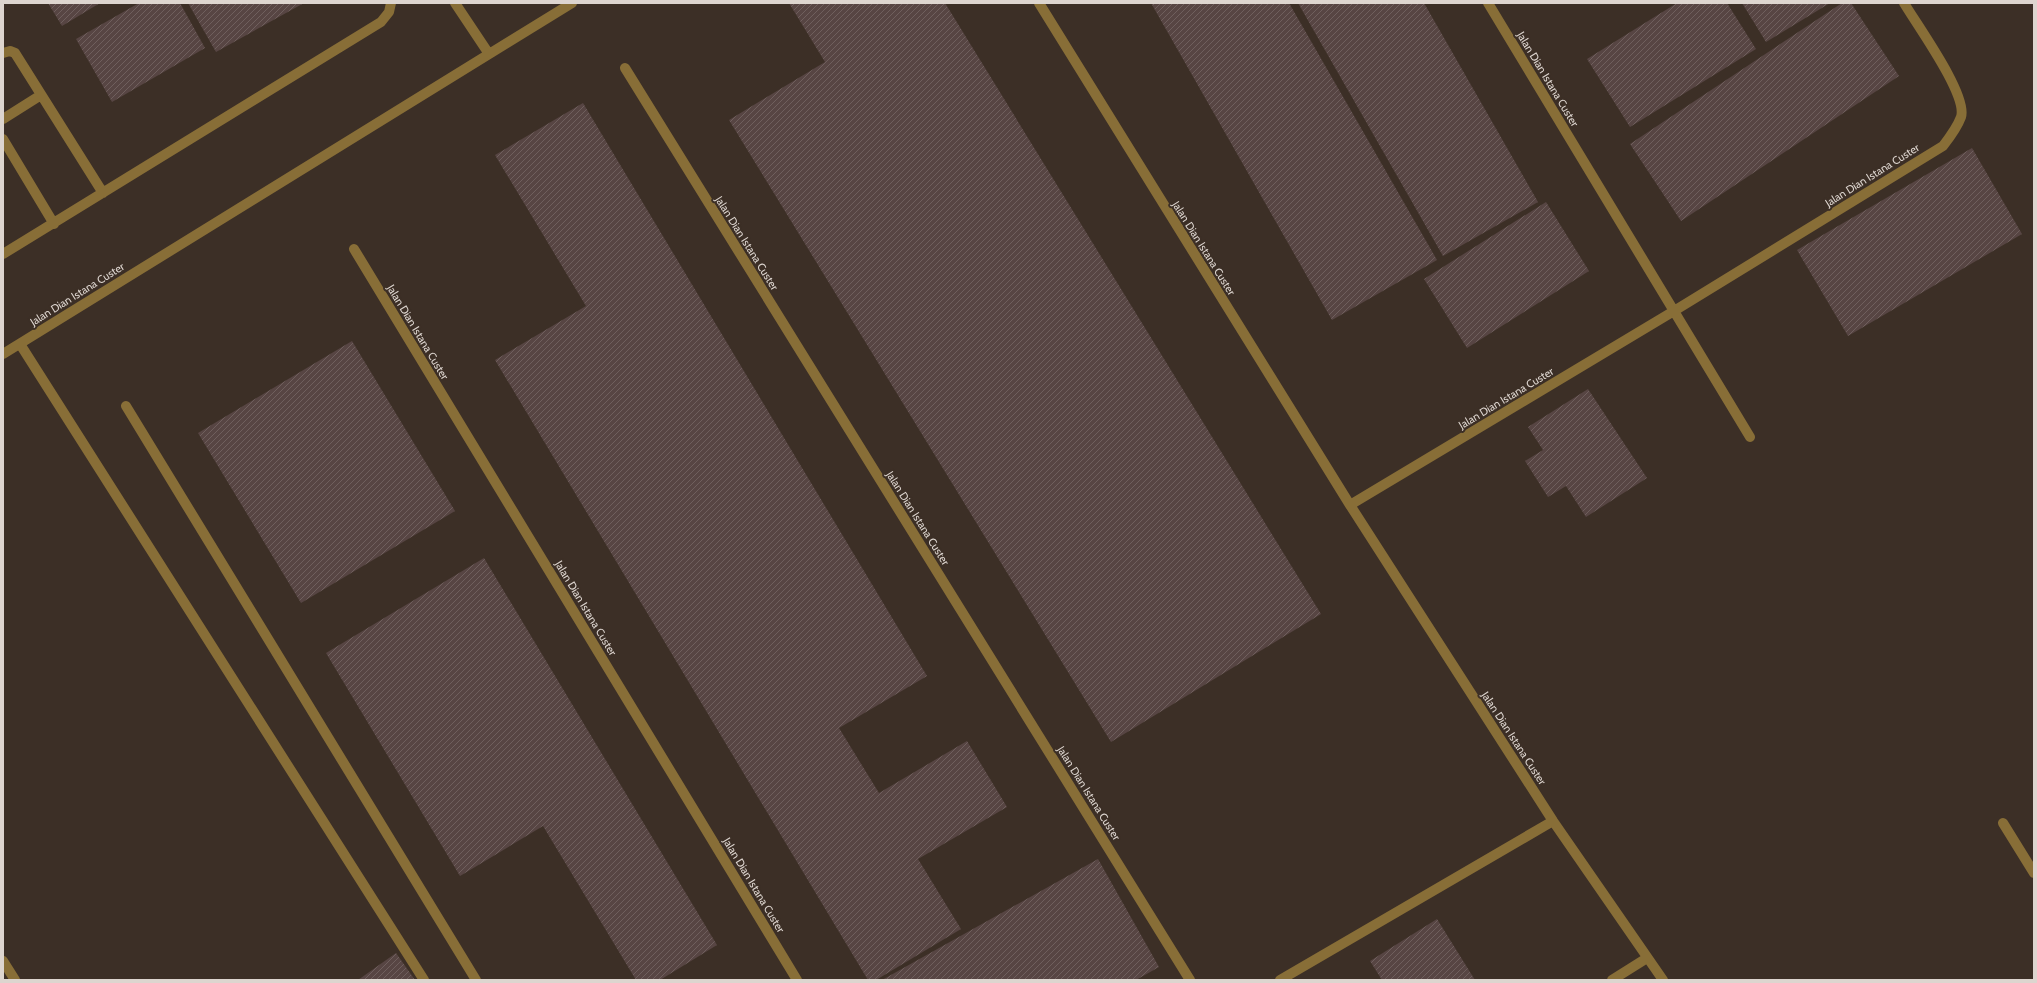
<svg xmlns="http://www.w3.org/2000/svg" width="2037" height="983" viewBox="0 0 2037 983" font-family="Cabin,sans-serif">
<defs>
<pattern id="building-hatch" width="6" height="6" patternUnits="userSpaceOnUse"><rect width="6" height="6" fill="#574543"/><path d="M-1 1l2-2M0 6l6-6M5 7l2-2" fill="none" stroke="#6f5f5d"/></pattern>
</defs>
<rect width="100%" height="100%" fill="#3c2f26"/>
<path fill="url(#building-hatch)" d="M48,3H100L62,26Z
M139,3H180L205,48L112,102L76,39Z
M188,3H304L216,52Z
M789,3H945L1321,614L1111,742L729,120L825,62Z
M1151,3H1289L1437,260L1332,320Z
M1298,3H1424L1538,202L1443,256Z
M1677,3H1727L1756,49L1630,127L1587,59Z
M1742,3H1830L1766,42Z
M1842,3H1851L1899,76L1681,221L1630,144Z
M583,103L927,676L839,728L879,793L967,741L1007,807L918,859L961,929L876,980H868L495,360L586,306L495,155Z
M1972,148L2022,234L1848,336L1797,250Z
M1546,202L1589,271L1467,348L1424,279Z
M352,341L455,511L301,603L198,433Z
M1588,389L1647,478L1586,517L1566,486L1548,497L1525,461L1543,450L1528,427Z
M484,558L717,945L660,980H636L543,826L460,876L326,653Z
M1098,859L1159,967L1136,980H882Z
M1437,919L1475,980H1382L1370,961Z
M396,953L415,980H358Z"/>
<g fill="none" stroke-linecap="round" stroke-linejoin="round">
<path stroke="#886e37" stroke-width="10" d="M455,3L489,54
M1039,3L1350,505L1553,821L1663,980
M1488,3L1750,437
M3,53L10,51L15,53L103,193
M625,68L1190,980
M3,119L41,95
M3,139L54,224
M354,249L797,980
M3,254L381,22L389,12L391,3
M20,344L424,980
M3,354L572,3
M126,406L476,980
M1350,505L1674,311L1943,146C1950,137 1957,128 1961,117C1968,95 1917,25 1904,3
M2003,823L2034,873
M3,961L15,980
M1280,980L1553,821
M1612,980L1647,958"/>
</g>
<g text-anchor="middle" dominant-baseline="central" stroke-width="4" stroke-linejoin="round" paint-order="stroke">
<g font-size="11" fill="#ddd5cf" stroke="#3c2f26">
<text transform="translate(1548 79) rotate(59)">Jalan Dian Istana Custer</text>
<text transform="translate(1872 175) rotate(-32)">Jalan Dian Istana Custer</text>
<text transform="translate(747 243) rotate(58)">Jalan Dian Istana Custer</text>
<text transform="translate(1204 248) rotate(58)">Jalan Dian Istana Custer</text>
<text transform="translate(77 294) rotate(-32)">Jalan Dian Istana Custer</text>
<text transform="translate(418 332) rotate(59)">Jalan Dian Istana Custer</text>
<text transform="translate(1506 398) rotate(-31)">Jalan Dian Istana Custer</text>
<text transform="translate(918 518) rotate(58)">Jalan Dian Istana Custer</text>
<text transform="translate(586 608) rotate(59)">Jalan Dian Istana Custer</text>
<text transform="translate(1514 738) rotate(57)">Jalan Dian Istana Custer</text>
<text transform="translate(1089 793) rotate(58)">Jalan Dian Istana Custer</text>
<text transform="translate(754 885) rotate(59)">Jalan Dian Istana Custer</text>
</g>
</g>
<rect width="2037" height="983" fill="none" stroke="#ddd5cf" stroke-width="8"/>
</svg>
